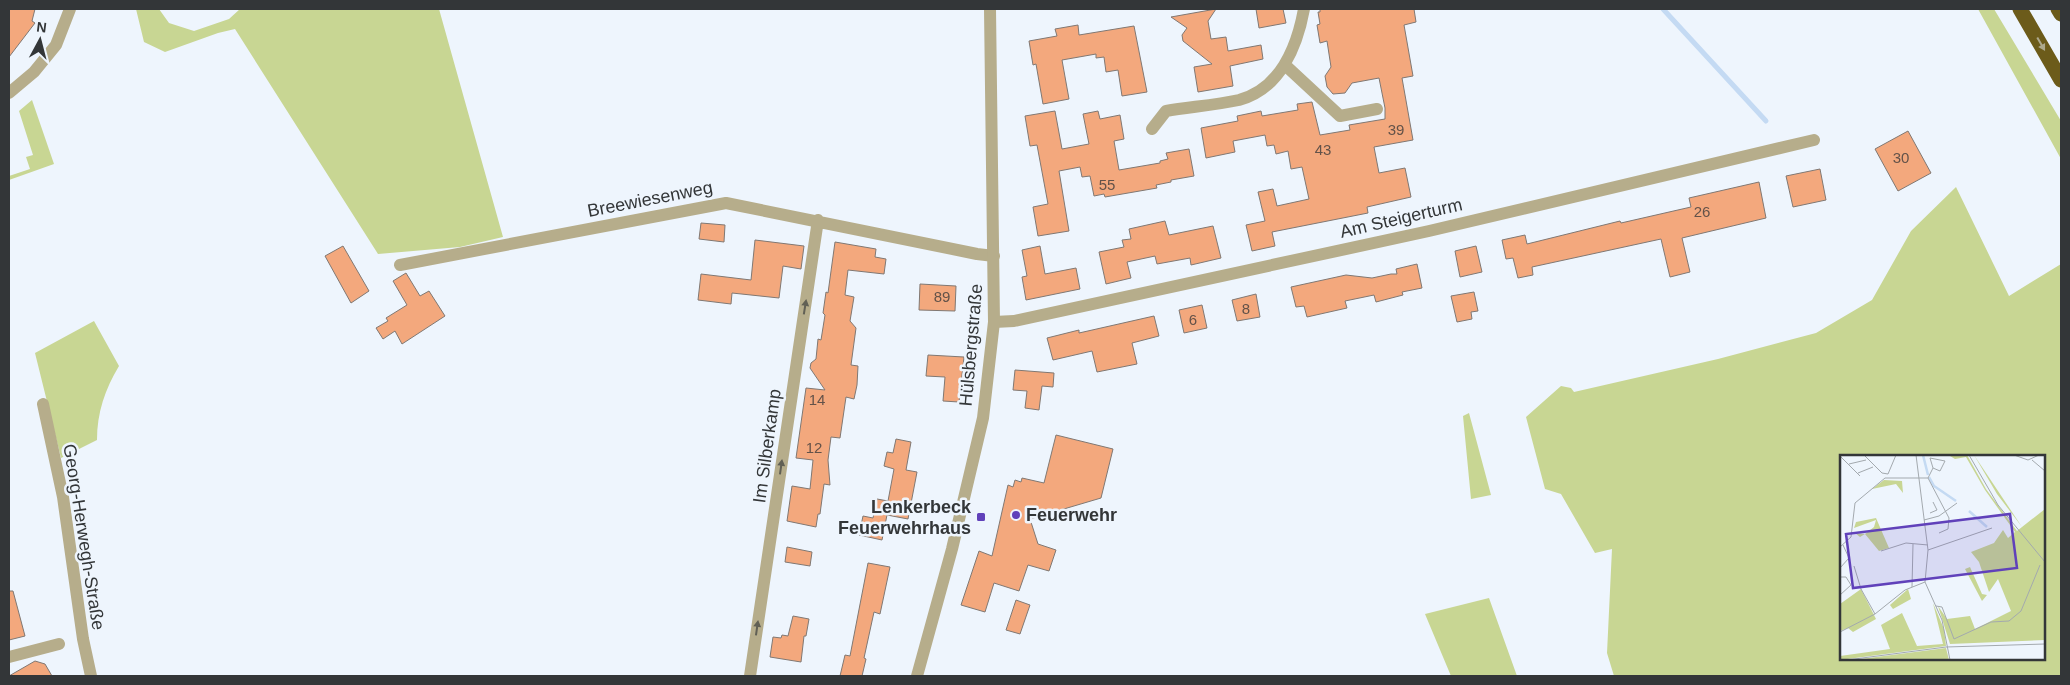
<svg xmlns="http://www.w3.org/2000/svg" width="2070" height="685" viewBox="0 0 2070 685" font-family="Helvetica,sans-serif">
<rect width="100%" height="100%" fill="#eef5fd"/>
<path fill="#c8d693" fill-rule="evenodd" d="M136,9H159L169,23L194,31L229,19L240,9H439L503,237L460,247L378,254L235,29L218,33L165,52L144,42Z
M1978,9H1994L2061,121V159Z
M32,100L54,164L9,180V176L30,169L26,157L33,155L19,111Z
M1956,187L2009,296L2061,264V676H1614L1607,653L1612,549L1595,553L1561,494L1545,489L1526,417L1561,386L1571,388L1574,392L1718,359L1816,333L1872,300L1911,231ZM1841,456H2044V659H1841Z
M94,321L119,366C105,389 97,413 97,440L61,458L35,353Z
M1469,413L1491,495L1471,499L1463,416Z
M1489,598L1517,676H1451L1425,614Z"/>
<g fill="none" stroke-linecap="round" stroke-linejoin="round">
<path stroke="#c4daf3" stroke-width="5" d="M1663,9L1766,121"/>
</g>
<path fill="#f3a87d" stroke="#807873" d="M9,9H35L32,21L35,23L9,57Z
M1216,9L1208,21L1211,39L1226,37L1228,51L1261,45L1263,59L1230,66L1233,86L1198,92L1194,67L1212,64L1183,41L1182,35L1187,28L1171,17Z
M1256,9H1283L1286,23L1259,28Z
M1320,9H1414L1416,22L1404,25L1413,76L1402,78L1413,140L1374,147L1379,173L1405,168L1411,197L1367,207L1368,213L1272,232L1275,246L1252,251L1246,225L1265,221L1258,192L1273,189L1277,206L1309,199L1302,167L1291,169L1288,151L1276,154L1274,145L1267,146L1265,135L1233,141L1235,152L1206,158L1201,128L1238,121L1237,116L1261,111L1262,116L1298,110L1297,104L1312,102L1320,135L1350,130L1349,125L1385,119V108L1379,78L1352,83L1345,93L1333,94L1327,87L1325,76L1331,67L1327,41L1320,43L1317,25L1320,24L1318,12H1320Z
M1078,25L1079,35L1134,26L1147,92L1122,96L1118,70L1106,72L1104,57L1096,58V54L1062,60L1069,99L1043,104L1036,64L1033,65L1029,41L1057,36L1055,29Z
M1055,111L1062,149L1089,144L1083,114L1098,111L1100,119L1120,115L1124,139L1114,141L1119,170L1160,163V161L1168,159L1166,153L1189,149L1194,176L1171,180V182L1156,185L1157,188L1105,197L1104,194L1094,196L1090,176L1082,177L1080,167L1059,171L1069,231L1038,236L1033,207L1048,204L1037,145L1030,146L1025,116Z
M1908,131L1931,173L1898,191L1875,149Z
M1820,169L1826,200L1793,207L1786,176Z
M1759,182L1766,218L1682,238L1690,272L1670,277L1661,239L1532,267L1533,275L1518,278L1513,258L1506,259L1502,240L1525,235L1527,244L1620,221L1621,223L1691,207L1689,198Z
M1165,221L1169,235L1213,226L1221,258L1191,265L1190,258L1157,264L1155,256L1127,262L1131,278L1106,284L1099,252L1124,247L1122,240L1131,239L1129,229Z
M701,223L725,225L724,242L699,239Z
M755,240L804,246L801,269L783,266L779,298L732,293L731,304L698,300L701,274L751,280Z
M835,242L876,249L875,257L886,259L884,274L848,270L845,295L854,297L850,321L856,328L851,365L858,366L857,385L854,399L846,397L840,438L831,437L828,460L830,485L824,484L820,514H818L816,527L787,521L792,486L810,489L813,460L796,458L806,388L825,390L810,368L811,363L816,359L818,339L821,340L825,315L823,313L826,292L828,293Z
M343,246L369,291L351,303L325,256Z
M1040,246L1045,274L1076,268L1080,289L1026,300L1022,277L1027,276L1022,250Z
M1476,246L1482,272L1460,277L1455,251Z
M1417,264L1422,288L1402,292L1403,295L1376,302L1374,295L1345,301L1347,308L1307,317L1304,306L1296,307L1291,287L1346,275L1372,278L1391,274H1397L1396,269Z
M406,273L420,296L429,291L445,316L402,344L395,331L383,339L376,328L388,321L386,318L407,305L393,281Z
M920,284L956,286L955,311L919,310Z
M1474,292L1478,311L1471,312L1472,319L1457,322L1451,296Z
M1256,294L1260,317L1237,321L1232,300Z
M1202,305L1207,328L1184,333L1179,310Z
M1154,316L1159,336L1132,343L1137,364L1097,372L1092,351L1053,360L1047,338L1079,330V333Z
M928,355L964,357L959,402L943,401L945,377L926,376Z
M1015,370L1054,373L1053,387L1042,386L1039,410L1025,408L1027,391L1013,390Z
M1056,435L1113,449L1101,498L1030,519L1038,544L1056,550L1049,571L1028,565L1019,591L994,583L985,612L961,605L979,551L992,556L1008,485L1013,487L1015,480L1021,482L1022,478L1044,483Z
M896,439L911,442L906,470L917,472L908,519L887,515L882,540L859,535L863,516L873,518L877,499L888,501L894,469L884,466L887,452L893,453Z
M787,547L812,552L810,566L785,562Z
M868,563L890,567L880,614L874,612L864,658L866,659L862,676H840L845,655L850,656Z
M9,591H13L25,636L9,640Z
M1016,600L1030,605L1020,634L1006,630Z
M793,616L809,619L806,636H804L801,662L770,657L773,637L781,638L782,635L788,636Z
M35,661L45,664L52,676H9Z"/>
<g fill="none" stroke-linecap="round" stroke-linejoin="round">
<path stroke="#b6ad8b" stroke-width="12" d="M1285,65L1340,116L1377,109
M9,93L34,72L56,45L70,9
M1152,129L1166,111C1190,107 1215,105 1239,100C1280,89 1297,47 1304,9
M400,265L726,203L977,254L994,256
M994,322L1014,321L1429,231L1814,140
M43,404L63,497L83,639L91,676
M9,657L59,644
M750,676L818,220"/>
<path stroke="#b6ad8b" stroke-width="12" d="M917,676L952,549L983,418L994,322L990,9"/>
<path stroke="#6c5b1a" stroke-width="15" d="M2020,9L2061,80
M2058,9L2061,14"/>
</g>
<defs><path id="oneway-solid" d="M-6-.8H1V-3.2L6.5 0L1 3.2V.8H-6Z" transform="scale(1.25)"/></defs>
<use fill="#ada88c" href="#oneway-solid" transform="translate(2041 44) rotate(60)"/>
<g fill="#616055">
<use href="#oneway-solid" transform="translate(805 307) rotate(-81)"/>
<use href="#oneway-solid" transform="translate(781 467) rotate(-82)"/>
<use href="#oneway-solid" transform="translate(757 628) rotate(-82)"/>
</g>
<g fill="#6041ba" stroke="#eef5fd" stroke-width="2">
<circle cx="1016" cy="515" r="5"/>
<rect x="976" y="512" width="10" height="10" rx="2.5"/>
</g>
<g text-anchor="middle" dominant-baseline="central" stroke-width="5" stroke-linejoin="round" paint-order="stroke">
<g font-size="15" fill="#635249">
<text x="1396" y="129">39</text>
<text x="1323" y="149">43</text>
<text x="1901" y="157">30</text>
<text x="1107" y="184">55</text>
<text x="1702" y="211">26</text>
<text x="942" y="296">89</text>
<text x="1246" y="308">8</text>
<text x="1193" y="319">6</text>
<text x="817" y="399">14</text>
<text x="814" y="447">12</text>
</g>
<g font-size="18" fill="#333638" stroke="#eef5fd">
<text transform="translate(650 199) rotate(-11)">Breewiesenweg</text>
<text transform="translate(1401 218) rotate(-13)">Am Steigerturm</text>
<text transform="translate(971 345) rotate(-85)">Hülsbergstraße</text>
<text transform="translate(767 446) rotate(-82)">Im Silberkamp</text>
<text transform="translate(84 537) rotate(81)">Georg-Herwegh-Straße</text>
</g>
<g font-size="18" font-weight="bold" fill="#333638" stroke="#eef5fd" text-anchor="end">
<text x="971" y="507">Lenkerbeck<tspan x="971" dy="21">Feuerwehrhaus</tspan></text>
<text x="1026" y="515" text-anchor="start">Feuerwehr</text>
</g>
</g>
<g transform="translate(1840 455)">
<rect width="205" height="205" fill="#eef5fd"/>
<path d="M127,0L146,34L177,76L182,72L157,39L134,0L182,72L205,54V185L110,189L98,151L107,164L130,161L135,174L171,156L158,124L149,137L139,107L131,97L154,88L163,75L168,83L175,77L145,35L126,2L115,4L110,1ZM44,25L62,26L63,38L56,29L32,34ZM36,63L49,93L39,96L25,79L20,82L15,78L25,79L34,72L36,65L14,73L16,67ZM130,112L142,139L147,140L142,146L125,114ZM21,134L36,164L13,177L8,173L0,176V149ZM68,134L71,144L53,154L50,150ZM93,148L104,174L106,191L0,205V201L50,194L41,170L62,158L77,191L103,189ZM106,193L109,205H13Z" fill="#c8d693"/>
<path fill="none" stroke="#c4daf3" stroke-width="2.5" d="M83,0L88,20M89,22L94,31L116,46M129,56L147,72"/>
<path fill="none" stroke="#a3a9ae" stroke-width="1" d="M24,0L42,18L48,19M76,0L88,95L85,127L102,165L110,205M129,0L158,50L205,107M174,0L188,5L199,0M0,1L20,21M192,5L205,16M9,9L26,5M18,18L33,12M48,19L56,0M88,23L93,13L90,3L105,6L100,16L93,13M90,58L97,55L93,47M84,65L99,61L117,48M0,92L11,82L15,48L45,23H88L109,63L108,74L99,78M88,95L152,73M41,96L66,88L88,90M14,111L21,134L35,159M0,113L9,103L3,90M0,122H6L11,130L0,140M72,132L73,89M96,151L102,152L114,184L151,167L169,166L181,156L200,110M0,177L35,159L65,135L85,127M7,205L106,192L205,189"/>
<path fill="#6041ba" fill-opacity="0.15" stroke="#6041ba" stroke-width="2.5" d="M170,59L177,113L13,133L6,79Z"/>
<rect width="205" height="205" fill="none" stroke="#333638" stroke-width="2.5"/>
</g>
<rect width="2070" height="685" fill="none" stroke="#333638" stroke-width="20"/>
<g transform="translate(40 40) rotate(7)" stroke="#eef5fd" stroke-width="4" paint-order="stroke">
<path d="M0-4L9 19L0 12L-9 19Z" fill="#333638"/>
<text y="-8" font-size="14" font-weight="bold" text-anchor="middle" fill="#333638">N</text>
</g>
</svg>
